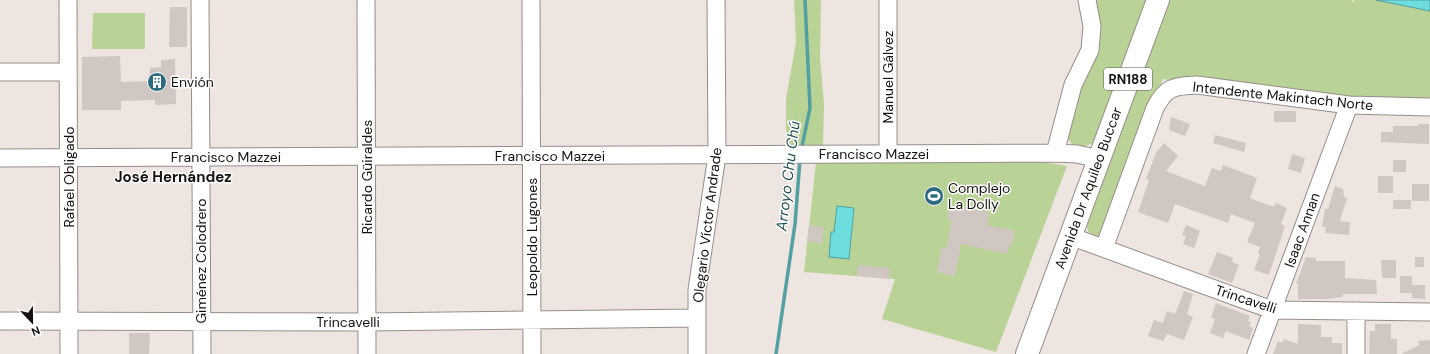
<svg xmlns="http://www.w3.org/2000/svg" width="1430" height="354" viewBox="0 0 1430 354" font-family="'DM Sans',sans-serif">
<rect width="100%" height="100%" fill="#eee4e0"/>
<path fill="#b9d296" d="M794,0H821L820,58L824,104L823,146H801L786,144V99L796,42Z
M1091,0H1149L1093,143L1084,147L1074,146L1067,138L1066,132L1090,63Z
M1170,0H1352L1353,3L1354,0H1376L1430,11V103L1348,102L1163,79L1101,236H1095L1088,231L1087,226Z
M93,13H145V49H92Z
M958,159L1043,162L1067,166L996,352L882,319L895,279L804,272L816,163Z"/>
<path fill="#6ddddf" stroke="#52a0a1" d="M1376,0H1430V11Z
M837,206L854,208L849,259L829,257L831,232H834Z"/>
<g fill="none" stroke-linecap="round" stroke-linejoin="round">
<path stroke="#52a0a1" stroke-width="3.5" d="M801,151L810,108L805,0
M776,354L795,224L800,159"/>
</g>
<path fill="#d0c6c2" d="M170,7H187V47H169Z
M120,56L121,82L150,81V68L161,67V60L175,59L176,104L155,105V100L121,101V110H82V57Z
M1274,111H1296V122H1274Z
M1171,117L1190,124L1185,136L1169,130Z
M1418,124H1429V144L1381,142V132H1393V126H1418Z
M1215,135L1246,143L1244,152L1213,143Z
M1164,143L1178,156L1166,171L1205,186L1212,168L1221,171L1223,165L1257,178L1250,198L1274,207L1276,203L1287,208L1281,224L1285,226L1269,275L1254,270L1260,254L1258,253L1260,247L1247,242L1255,223L1231,214L1228,223L1175,204L1168,223L1138,212L1147,186L1149,180L1146,179L1156,153Z
M1292,154L1305,158L1301,173L1288,169Z
M1393,160H1406V172H1393Z
M1378,176H1393V193H1378Z
M1412,184H1429V201H1412Z
M1335,186L1343,189L1344,197L1347,198L1340,221L1350,222L1349,235L1325,233L1326,227H1322L1325,209H1328Z
M1393,200H1411V209H1393Z
M956,205L990,213L987,225L1015,231L1012,245H1010L1007,254L961,244L955,276L937,272L942,247L946,248L952,220L947,219L949,208L955,210Z
M809,225L824,227L822,243L807,241Z
M1186,225L1200,231L1194,248L1183,244L1186,236L1182,235Z
M1217,252L1233,258L1232,262L1239,265L1232,283L1208,274Z
M1306,257L1316,258V261H1345V278L1376,280L1377,294H1343V297L1327,299H1298V284H1296Z
M1415,257H1424V267H1415Z
M1381,260H1396V278H1382Z
M858,265L890,268L889,279L857,276Z
M1400,276H1412V285H1425V299L1412,298V293H1400Z
M1184,291L1193,294L1187,314L1193,317L1184,340L1167,334L1163,341L1148,336L1154,320L1163,323L1167,311L1175,314Z
M1216,303L1250,316L1248,321L1251,322L1249,326L1253,328L1249,340L1226,331L1223,338L1210,333L1215,319L1211,318Z
M1298,324L1321,325V337H1332V343H1342V354H1273L1278,341L1282,343L1284,339L1298,344Z
M1375,324H1391V339H1397V354H1369L1370,331H1375Z
M129,333H150L149,354H129Z
M1430,340V354H1401L1419,345L1418,341Z"/>
<g fill="none" stroke-linecap="round" stroke-linejoin="round">
<defs>
<path id="minor" d="M68,0L69,354
M200,0L202,354
M366,0L367,354
M531,0L532,354
M888,0V154
M0,72H68
M1055,153L1073,85L1090,50L1092,26L1087,0
M0,158L1055,153L1077,154L1099,159
M1070,236L1272,310L1430,312
M1104,248L1155,108C1166,87 1173,86 1197,85L1349,105L1430,107
M1356,311V354
M0,321L367,322L697,318
M697,354V290L717,155L716,0
M1256,354L1349,105"/>
<path id="highway" d="M1027,354L1158,0"/>
</defs>
<use href="#minor" stroke="#968d89" stroke-width="19"/>
<use href="#highway" stroke="#968d89" stroke-width="24"/>
<use href="#minor" stroke="#fff" stroke-width="17"/>
<use href="#highway" stroke="#fff" stroke-width="22"/>
</g>
<defs>
<symbol id="building-disc" viewBox="-11 -11 22 22"><circle r="9.5" fill="#2d6b81" stroke="#fff"/><path d="M-4-6H4V6H1V3H-1V6H-4ZM-2.5-4.3h1.7v1.8h-1.7ZM.8-4.3h1.7v1.8H.8ZM-2.5-1h1.7V.8h-1.7ZM.8-1h1.7V.8H.8Z" fill="#fff"/></symbol>
<symbol id="stadium-disc" viewBox="-11 -11 22 22"><circle r="9.5" fill="#2d6b81" stroke="#fff"/><path d="M0-5a6.5 5 0 1 0 0 10a6.5 5 0 1 0 0-10ZM-3.5-1.8h7v3.6h-7Z" fill="#fff"/></symbol>
</defs>
<g fill-rule="evenodd">
<use href="#building-disc" x="146" y="71" width="22" height="22"/>
<use href="#stadium-disc" x="923" y="185" width="22" height="22"/>
</g>
<g text-anchor="middle" dominant-baseline="central" stroke-width="3" stroke-linejoin="round" paint-order="stroke">
<rect fill="#fff" stroke="#5a5857" stroke-width="1" x="1104" y="68" width="48" height="22" rx="3"/>
<g font-size="13" font-weight="bold" fill="#14110f">
<text x="1128" y="79">RN188</text>
</g>
<g font-size="14" fill="#14110f" stroke="#fff">
<text transform="translate(888 77) rotate(-90)">Manuel Gálvez</text>
<text transform="translate(1283 96) rotate(6)">Intendente Makintach Norte</text>
<text x="874" y="154">Francisco Mazzei</text>
<text x="550" y="156">Francisco Mazzei</text>
<text x="226" y="157">Francisco Mazzei</text>
<text transform="translate(69 177) rotate(-90)">Rafael Obligado</text>
<text transform="translate(367 177) rotate(-90)">Ricardo Güiraldes</text>
<text transform="translate(1088 188) rotate(-70)">Avenida Dr Aquileo Buccar</text>
<text transform="translate(707 225) rotate(-83)">Olegario Víctor Andrade</text>
<text transform="translate(1302 230) rotate(-70)">Isaac Annan</text>
<text transform="translate(532 237) rotate(-90)">Leopoldo Lugones</text>
<text transform="translate(201 261) rotate(-90)">Giménez Colodrero</text>
<text transform="translate(1246 299) rotate(18)">Trincavelli</text>
<text x="348" y="322">Trincavelli</text>
</g>
<g font-size="14" fill="#14110f" stroke="#fff" text-anchor="start">
<text x="171" y="82">Envión</text>
<text x="948" y="188">Complejo<tspan x="948" dy="16">La Dolly</tspan></text>
</g>
<g font-size="15" font-style="italic" fill="#215253" stroke="#fff">
<text transform="translate(788 176) rotate(-83)">Arroyo Chu Chú</text>
</g>
<g font-size="15" font-weight="bold" fill="#14110f" stroke="#fff">
<text x="173" y="177">José Hernández</text>
</g>
</g>
<g transform="translate(32 322) rotate(158)" stroke="#ffffff" stroke-width="3" paint-order="stroke">
<path d="M0-3L7 15L0 10L-7 15Z" fill="#14110f"/>
<text y="-6" font-size="11" font-weight="bold" text-anchor="middle" fill="#14110f">N</text>
</g>
</svg>
